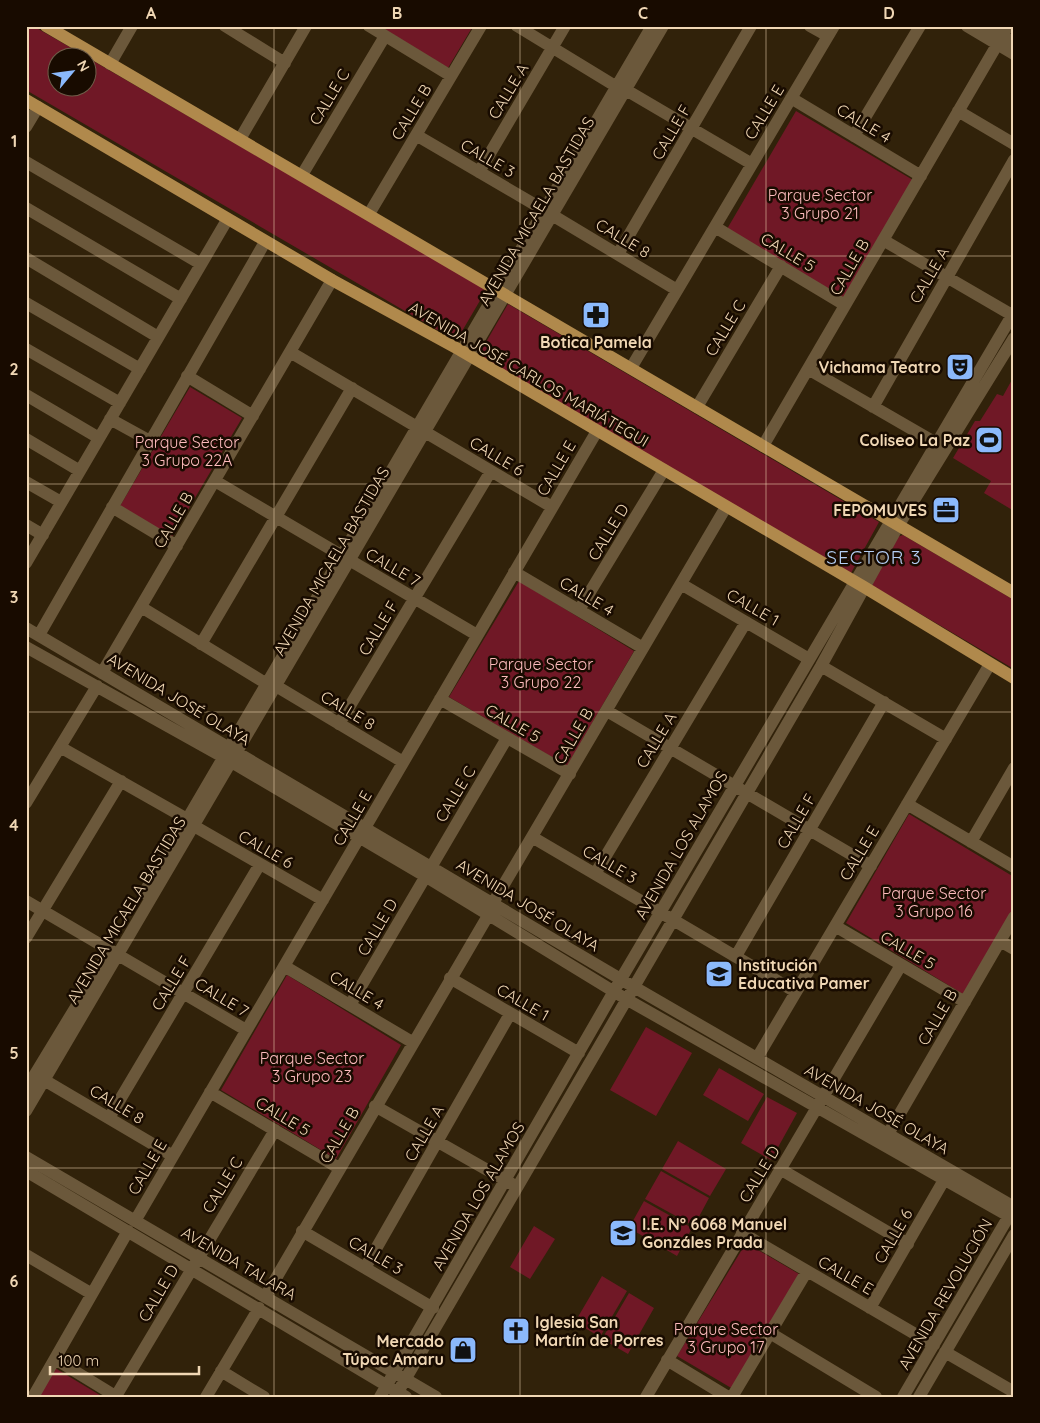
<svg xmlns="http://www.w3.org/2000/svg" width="1040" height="1423" viewBox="0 0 1040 1423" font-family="Quicksand,sans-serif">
<rect width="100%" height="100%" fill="#31220a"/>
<path fill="#701826" d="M26,26H33L87,57L58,58V88H88V58L483,287L485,292L458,338L453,339L26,90Z
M379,26H473L448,68Z
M796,111L913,180L843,298L727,229Z
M508,304L879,522L851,573L478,356Z
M1014,376V511L984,493L991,481L953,458L975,421H980L997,394L1003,396Z
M190,387L242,418L172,537L120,506Z
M903,535L1014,600V669L873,586L871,580L897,537Z
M519,581L634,651L567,766L449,697Z
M909,814L1014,877V908L963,994L846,923Z
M287,975L401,1045L336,1159L221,1090Z
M646,1027L692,1053L656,1116L610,1090Z
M719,1068L764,1094L748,1121L703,1095Z
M767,1097L797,1113L771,1160L741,1143Z
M678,1141L726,1169L710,1196L662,1169Z
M661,1171L709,1198L694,1226L645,1199Z
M644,1201L692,1228L677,1256L629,1228Z
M534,1226L555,1239L530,1279L510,1267Z
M746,1243L799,1274L733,1389L677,1356Z
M602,1276L627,1291L600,1337L575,1322Z
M629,1293L654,1308L628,1354L602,1339Z
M55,1368L103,1397H39Z"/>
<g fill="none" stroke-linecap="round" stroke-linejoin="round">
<path stroke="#6b583b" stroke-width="12" d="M225,26L285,63
M369,26L451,76
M517,26L617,87
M810,26L828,36
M967,26L1014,54
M985,26L1014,43
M110,64L132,26
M626,90L752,164
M791,98L921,176
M958,111L1014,144
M26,127L38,107
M416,135L544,210
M854,136L920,26
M240,139L306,26
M26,162L201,264
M479,172L565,26
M302,175L385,36
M26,208L181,299
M369,214L481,26
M552,215L677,290
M715,227L845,305
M883,240L1012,315
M618,254L751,26
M26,258L158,337
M26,303L140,369
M26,349L120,403
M290,352L417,427
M631,368L834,26
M808,369L936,443
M187,376L253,416
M26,395L99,438
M697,407L781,266
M873,407L1014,160
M110,419L150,441
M425,432L552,507
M26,439L80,471
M763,446L1008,26
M215,481L477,635
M26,482L61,502
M112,507L177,546
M26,525L43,535
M26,563L227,220
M514,572L643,648
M681,584L809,659
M141,607L267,684
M579,610L664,470
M26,628L634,987L1014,1207
M39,635L265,242
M201,644L352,388
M26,647L223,757L425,876L626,999L1014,1219
M821,666L946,739
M102,673L332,280
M276,686L403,762
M440,699L570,774
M607,711L871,866
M339,724L491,471
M60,747L187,819
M26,803L97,686
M907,804L1014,867
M194,826L323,900
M532,837L796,992
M971,842L1014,768
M595,874L746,622
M144,893L652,26
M26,901L246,1030
M493,903L726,507
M835,926L965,1002
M26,938L121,781
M1000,941L1014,949
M736,956L884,702
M284,966L412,1042
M450,978L579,1053
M350,1005L507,738
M757,1058L990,664
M44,1080L173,1156
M26,1089L110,951
M210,1092L339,1168
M375,1106L512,1184
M26,1111L663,26
M109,1118L260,864
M888,1134L1014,917
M26,1157L436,1397
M780,1169L908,1244
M26,1171L406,1397
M135,1221L597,431
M302,1231L433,1308
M742,1233L934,1345
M26,1255L92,1294
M365,1268L510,1014
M265,1297L489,914
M870,1308L944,1180
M770,1333L876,1397
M945,1352L1014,1392
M55,1359L117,1397
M667,1360L728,1397
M221,1371L264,1397
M116,1396L275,1130
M33,1397L128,1231
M206,1397L259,1308
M380,1397L621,979L1014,312
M395,1397L821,666L898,526L1014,338
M646,1397L901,965
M732,1397L807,1271
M903,1397L1013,1209
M919,1397L1014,1235"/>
<path stroke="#b0894c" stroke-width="12" d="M46,26L1014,593
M26,100L332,280L460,350L864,587L1014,678"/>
</g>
<path fill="none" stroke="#f0d7b4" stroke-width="1" stroke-opacity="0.55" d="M274,26V1397M520,26V1397M766,26V1397M26,256H1014M26,484H1014M26,712H1014M26,940H1014M26,1168H1014"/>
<defs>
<symbol id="pharmacy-square" viewBox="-11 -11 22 22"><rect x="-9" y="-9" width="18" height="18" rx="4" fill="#8bb9fc" stroke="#180b00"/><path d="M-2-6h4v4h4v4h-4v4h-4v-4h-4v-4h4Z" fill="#111"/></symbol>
<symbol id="theatre-square" viewBox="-11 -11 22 22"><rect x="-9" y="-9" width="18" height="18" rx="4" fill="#8bb9fc" stroke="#180b00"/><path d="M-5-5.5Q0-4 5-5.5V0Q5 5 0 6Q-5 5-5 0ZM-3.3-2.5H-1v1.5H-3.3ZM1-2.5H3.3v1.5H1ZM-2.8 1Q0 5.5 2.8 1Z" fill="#111"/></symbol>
<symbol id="stadium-square" viewBox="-11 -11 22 22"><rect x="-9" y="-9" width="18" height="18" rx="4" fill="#8bb9fc" stroke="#180b00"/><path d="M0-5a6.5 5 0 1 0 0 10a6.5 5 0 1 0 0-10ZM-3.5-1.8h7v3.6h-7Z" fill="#111"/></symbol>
<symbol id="office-square" viewBox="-11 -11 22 22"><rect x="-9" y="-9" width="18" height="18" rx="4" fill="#8bb9fc" stroke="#180b00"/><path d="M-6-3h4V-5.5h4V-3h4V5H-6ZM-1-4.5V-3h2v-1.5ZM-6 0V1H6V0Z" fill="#111"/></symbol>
<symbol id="school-square" viewBox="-11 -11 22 22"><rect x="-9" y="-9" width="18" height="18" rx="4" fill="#8bb9fc" stroke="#180b00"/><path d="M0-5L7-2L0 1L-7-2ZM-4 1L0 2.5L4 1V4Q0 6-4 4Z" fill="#111"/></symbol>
<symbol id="church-square" viewBox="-11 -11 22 22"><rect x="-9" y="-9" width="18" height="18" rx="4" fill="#8bb9fc" stroke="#180b00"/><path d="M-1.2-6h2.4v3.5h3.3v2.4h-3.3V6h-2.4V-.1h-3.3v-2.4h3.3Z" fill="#111"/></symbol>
<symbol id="shop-square" viewBox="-11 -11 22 22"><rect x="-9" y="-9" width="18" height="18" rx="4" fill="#8bb9fc" stroke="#180b00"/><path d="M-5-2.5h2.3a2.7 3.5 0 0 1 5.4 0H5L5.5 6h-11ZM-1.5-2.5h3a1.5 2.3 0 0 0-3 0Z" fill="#111"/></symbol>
</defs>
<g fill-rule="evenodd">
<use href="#pharmacy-square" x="580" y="299" width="32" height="32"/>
<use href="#theatre-square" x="944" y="351" width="32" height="32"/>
<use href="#stadium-square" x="973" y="424" width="32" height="32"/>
<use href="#office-square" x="930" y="494" width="32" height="32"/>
<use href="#school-square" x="703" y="958" width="32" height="32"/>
<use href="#school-square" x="607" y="1217" width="32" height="32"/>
<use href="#church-square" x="500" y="1315" width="32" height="32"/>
<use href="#shop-square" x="447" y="1334" width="32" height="32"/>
</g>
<g text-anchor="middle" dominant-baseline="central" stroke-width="5" stroke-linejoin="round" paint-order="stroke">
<g font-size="16" fill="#f0d7b4" stroke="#180b00">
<text transform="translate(508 91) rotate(-59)">CALLE A</text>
<text transform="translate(329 97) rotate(-59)">CALLE C</text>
<text transform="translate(411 112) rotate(-59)">CALLE B</text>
<text transform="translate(764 112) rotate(-59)">CALLE E</text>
<text transform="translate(864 123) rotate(31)">CALLE 4</text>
<text transform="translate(671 132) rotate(-60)">CALLE F</text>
<text transform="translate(488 158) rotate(30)">CALLE 3</text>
<text transform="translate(536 211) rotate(-60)">AVENIDA MICAELA BASTIDAS</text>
<text transform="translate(623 238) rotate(31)">CALLE 8</text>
<text transform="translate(788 252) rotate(31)">CALLE 5</text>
<text transform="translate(849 267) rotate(-60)">CALLE B</text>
<text transform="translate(929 275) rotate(-60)">CALLE A</text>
<text transform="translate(725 328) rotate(-59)">CALLE C</text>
<text transform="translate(529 374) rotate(30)">AVENIDA JOSÉ CARLOS MARIÁTEGUI</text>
<text transform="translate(497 456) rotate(31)">CALLE 6</text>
<text transform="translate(556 468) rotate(-60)">CALLE E</text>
<text transform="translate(173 520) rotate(-60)">CALLE B</text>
<text transform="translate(608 532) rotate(-59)">CALLE D</text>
<text transform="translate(331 561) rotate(-60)">AVENIDA MICAELA BASTIDAS</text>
<text transform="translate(393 567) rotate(30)">CALLE 7</text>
<text transform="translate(587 596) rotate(31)">CALLE 4</text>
<text transform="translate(753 607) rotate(30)">CALLE 1</text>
<text transform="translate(378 628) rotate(-59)">CALLE F</text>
<text transform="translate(179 699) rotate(31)">AVENIDA JOSÉ OLAYA</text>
<text transform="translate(348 710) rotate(31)">CALLE 8</text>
<text transform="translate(513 723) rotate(30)">CALLE 5</text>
<text transform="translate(573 736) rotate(-60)">CALLE B</text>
<text transform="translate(656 740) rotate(-59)">CALLE A</text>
<text transform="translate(455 794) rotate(-59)">CALLE C</text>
<text transform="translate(352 818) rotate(-60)">CALLE E</text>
<text transform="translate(796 821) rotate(-60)">CALLE F</text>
<text transform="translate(681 845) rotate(-60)">AVENIDA LOS ALAMOS</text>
<text transform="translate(266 849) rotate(30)">CALLE 6</text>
<text transform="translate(859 853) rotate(-59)">CALLE E</text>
<text transform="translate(610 864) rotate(30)">CALLE 3</text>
<text transform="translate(528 905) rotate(31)">AVENIDA JOSÉ OLAYA</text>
<text transform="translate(126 910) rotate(-59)">AVENIDA MICAELA BASTIDAS</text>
<text transform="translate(377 927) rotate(-60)">CALLE D</text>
<text transform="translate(908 950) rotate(30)">CALLE 5</text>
<text transform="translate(171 983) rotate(-59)">CALLE F</text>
<text transform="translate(357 990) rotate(31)">CALLE 4</text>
<text transform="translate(222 997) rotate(31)">CALLE 7</text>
<text transform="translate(523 1002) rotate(30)">CALLE 1</text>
<text transform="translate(937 1017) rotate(-60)">CALLE B</text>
<text transform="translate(117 1104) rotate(31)">CALLE 8</text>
<text transform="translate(877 1109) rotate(30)">AVENIDA JOSÉ OLAYA</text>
<text transform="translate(283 1116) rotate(31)">CALLE 5</text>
<text transform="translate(424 1133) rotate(-60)">CALLE A</text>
<text transform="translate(339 1135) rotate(-60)">CALLE B</text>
<text transform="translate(147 1167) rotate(-60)">CALLE E</text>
<text transform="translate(759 1174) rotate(-59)">CALLE D</text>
<text transform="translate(222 1185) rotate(-59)">CALLE C</text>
<text transform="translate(478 1196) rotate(-60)">AVENIDA LOS ALAMOS</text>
<text transform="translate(893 1236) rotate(-60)">CALLE 6</text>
<text transform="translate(376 1255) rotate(30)">CALLE 3</text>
<text transform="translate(239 1263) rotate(30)">AVENIDA TALARA</text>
<text transform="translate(846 1275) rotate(30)">CALLE E</text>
<text transform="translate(158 1293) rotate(-60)">CALLE D</text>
<text transform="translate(945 1294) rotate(-60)">AVENIDA REVOLUCIÓN</text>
</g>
<g font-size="16" fill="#fdbbbc" stroke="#180b00">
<text x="820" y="195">Parque Sector<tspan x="820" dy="18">3 Grupo 21</tspan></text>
<text x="187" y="442">Parque Sector<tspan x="187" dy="18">3 Grupo 22A</tspan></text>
<text x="541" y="664">Parque Sector<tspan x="541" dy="18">3 Grupo 22</tspan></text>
<text x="934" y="893">Parque Sector<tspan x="934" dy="18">3 Grupo 16</tspan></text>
<text x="312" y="1058">Parque Sector<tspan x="312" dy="18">3 Grupo 23</tspan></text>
<text x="726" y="1329">Parque Sector<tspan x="726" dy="18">3 Grupo 17</tspan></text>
</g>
<g font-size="16" font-weight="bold" fill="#f0d7b4" stroke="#180b00" text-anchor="end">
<text x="596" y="342" text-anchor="middle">Botica Pamela</text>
<text x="941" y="367">Vichama Teatro</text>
<text x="970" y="440">Coliseo La Paz</text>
<text x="927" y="510">FEPOMUVES</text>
<text x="738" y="965" text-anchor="start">Institución<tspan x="738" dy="18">Educativa Pamer</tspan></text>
<text x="642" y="1224" text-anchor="start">I.E. N° 6068 Manuel<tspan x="642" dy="18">Gonzáles Prada</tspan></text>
<text x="535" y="1322" text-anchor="start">Iglesia San<tspan x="535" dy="18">Martín de Porres</tspan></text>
<text x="444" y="1341">Mercado<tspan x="444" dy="18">Túpac Amaru</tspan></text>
</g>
<g font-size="19" letter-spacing="1" fill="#b4cef3" stroke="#180b00">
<text x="874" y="557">SECTOR 3</text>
</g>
</g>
<rect width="1040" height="1423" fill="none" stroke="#180b00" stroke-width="55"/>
<g transform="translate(72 72) rotate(61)"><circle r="24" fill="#180b00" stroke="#6e5d48"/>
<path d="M0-4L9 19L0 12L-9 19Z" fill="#8bb9fc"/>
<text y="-8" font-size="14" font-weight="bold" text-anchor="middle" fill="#f0d7b4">N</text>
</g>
<path d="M50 1366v8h149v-8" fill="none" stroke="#f0d7b4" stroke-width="2.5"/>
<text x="58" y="1366" font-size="15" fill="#f0d7b4" stroke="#180b00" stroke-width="4" paint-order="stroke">100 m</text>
<rect x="28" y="28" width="984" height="1368" fill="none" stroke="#f0d7b4" stroke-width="2"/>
<g font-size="16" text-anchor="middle" font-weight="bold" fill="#f0d7b4">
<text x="151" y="19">A</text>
<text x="397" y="19">B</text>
<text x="643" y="19">C</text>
<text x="889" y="19">D</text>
<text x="14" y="147">1</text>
<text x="14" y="375">2</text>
<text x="14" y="603">3</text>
<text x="14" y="831">4</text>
<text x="14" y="1059">5</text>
<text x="14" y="1287">6</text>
</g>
</svg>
